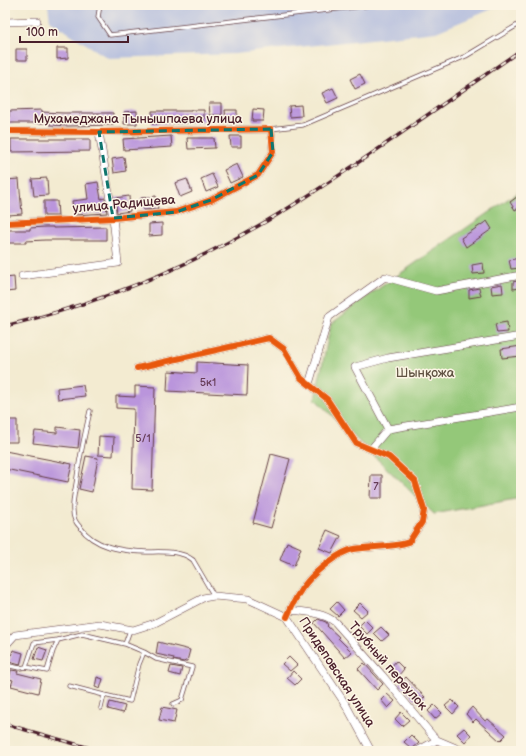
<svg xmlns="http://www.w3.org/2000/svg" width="526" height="756" viewBox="0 0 526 756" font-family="'Balsamiq Sans',sans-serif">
<rect width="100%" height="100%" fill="#fcf5e5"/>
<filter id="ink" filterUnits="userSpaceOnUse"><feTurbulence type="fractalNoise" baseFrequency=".025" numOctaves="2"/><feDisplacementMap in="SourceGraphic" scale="8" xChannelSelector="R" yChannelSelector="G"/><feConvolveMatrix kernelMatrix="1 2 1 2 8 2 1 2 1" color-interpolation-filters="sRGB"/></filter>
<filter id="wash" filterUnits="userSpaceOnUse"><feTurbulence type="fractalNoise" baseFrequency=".012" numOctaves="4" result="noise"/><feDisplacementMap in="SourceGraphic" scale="16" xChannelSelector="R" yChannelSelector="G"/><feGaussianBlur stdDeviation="0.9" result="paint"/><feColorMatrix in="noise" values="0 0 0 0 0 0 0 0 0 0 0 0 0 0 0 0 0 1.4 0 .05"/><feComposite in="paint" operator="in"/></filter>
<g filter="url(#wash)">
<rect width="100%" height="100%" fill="#f3ebd1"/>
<path fill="#bbc3de" d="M48,5H502L436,32L235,54L108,58L50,21Z"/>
<path fill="#94c879" stroke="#6f7452" d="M521,190V498L434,514L315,399L331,324L365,298Z"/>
<g id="blocks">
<path fill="#ba95dc" d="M57,48H68V58L57,59Z
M16,49H27V60H16Z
M360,74L365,84L355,89L350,79Z
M333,88L338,98L327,103L322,93Z
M209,103H222V115H210Z
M301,105L302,116L290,117L289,106Z
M253,109L264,110L263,121H252Z
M42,110V112L63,113H113V125L68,126L50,125V123H9V111Z
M191,110H204V122L152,124V111H191Z
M225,110H237V121H226Z
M137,111V124H124V112Z
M171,136L172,147L124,150L123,139Z
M230,136H241V147H231Z
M187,138H214L215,148L188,149Z
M11,139H90V151L11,152Z
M124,157L126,171L114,173L112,159Z
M237,164L243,177L230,183L224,170Z
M212,174L218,187L206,192L201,179Z
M47,178L48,195L34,196L32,179Z
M19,179L22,214L8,215L5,180Z
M187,179L192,192L180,197L175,183Z
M98,182L101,199L105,198L107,213L74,215L72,201L88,199L86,184Z
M521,194V207L515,210L510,202Z
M129,196L130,211L117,213L115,198Z
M156,196L158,209L143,210L141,198Z
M44,201H57L58,216H44Z
M487,221L492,229L466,247L461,238Z
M162,223V235L149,236V224Z
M45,227H53V228L106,227V240H45L26,241V243H5V230H30V228Z
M520,258L521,268L511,269L509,260Z
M483,263L484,273L473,274L472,265Z
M14,277L15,291L6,292L5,278Z
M521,280V288L513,289V282Z
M502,284L503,293L492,294L491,286Z
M479,288L481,296L469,298V290Z
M507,322L508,332L497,333L495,324Z
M521,346V356L502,358L501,349Z
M197,362L248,365L247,395L167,391L168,371L197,373Z
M83,385L85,396L58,399L57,388Z
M135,386L155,387L152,490L132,489L134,409L116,408V396L135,397Z
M5,420H17V442H5Z
M57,427L80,430L78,448L33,443L35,431L57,433Z
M99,436L114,437L113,456L98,455Z
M5,451L72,464L68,482L5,469Z
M271,454L290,459L271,528L253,523Z
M86,456L98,458L92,492L79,489Z
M371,475H382V498H370Z
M327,530L341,536L332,553L319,548Z
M287,542L301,548L294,566L280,560Z
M337,602L344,610L338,616L330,609Z
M360,603L368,611L361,617L353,610Z
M318,619L326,622L328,625L327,626L339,637L338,638L352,652L345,658L314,623Z
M365,620L373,628L367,634L359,626Z
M381,627L389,635L382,641L374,633Z
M158,642L190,650L187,661H185L184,662L173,660L174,658L156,654Z
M38,647L47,650L43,661L34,659Z
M13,650L23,653L20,665L9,662Z
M289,657L297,665L290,671L282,664Z
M396,661L404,669L398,676L390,668Z
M364,663L383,684L377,690L358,669Z
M171,666L182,668L180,676L169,673Z
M11,670L18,671L17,673L41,679L38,693L11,686L13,680L9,679Z
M293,671L301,679L295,685L287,678Z
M97,677L103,679L100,689L95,687Z
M406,677L425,697L419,703L399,684Z
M387,694L395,701L388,708L381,700Z
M452,700L459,707L453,714L445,706Z
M110,702L125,706L123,713L108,709Z
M434,705L442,713L435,719L428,711Z
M162,707L177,710L174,723L159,720Z
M472,707L485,721L488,719L506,735L500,741L476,719L473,722L466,714Z
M401,712L409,720L402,726L395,719Z
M464,728L471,735L465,742L457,734Z
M411,735L419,743L412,749L404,742Z"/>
</g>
</g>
<g filter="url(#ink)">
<use href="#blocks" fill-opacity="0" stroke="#633e44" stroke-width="1"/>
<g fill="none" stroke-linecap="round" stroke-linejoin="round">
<defs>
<path id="lane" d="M100,5L98,17L110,35L372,5
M271,129L303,125L466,56L521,23
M90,411C85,433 80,455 77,477C76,488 72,500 73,511C73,517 76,523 80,527C95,548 122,551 146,552C161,552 181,550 193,560L214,596
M130,630L125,644L144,652L156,659L192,667L182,700L173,704
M58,640L34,643L26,667L47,671L53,651L58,640L82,634L125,644
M5,665L20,668L26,667
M69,686L104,695
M101,708L104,695L130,701L139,664L144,652"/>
<path id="street" d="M5,22L37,21
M5,131L99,132L271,129L273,152L258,175L211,200L176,212L113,218L5,223
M22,276L118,263L113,218L99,132
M137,368L269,338L284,349L301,378L327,399L356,443L389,457L415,481L424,510L422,522L409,542C391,548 372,546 354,549C340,551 316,571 307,582C298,592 292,605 287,617
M309,384L329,317L385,277L436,291L521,275
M388,429L521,407
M371,449L388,429L355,367L388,358L521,336
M290,610C306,612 322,612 335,622L382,675L432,735L437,740L463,751
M5,646L15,635L100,624L133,630L155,623L203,598L214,596L248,599L287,617L346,705L371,751
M417,751L437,740"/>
</defs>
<use href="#lane" stroke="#633e44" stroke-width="5"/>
<use href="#street" stroke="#633e44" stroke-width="8"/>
<use href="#lane" stroke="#fff" stroke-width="3.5"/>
<use href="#street" stroke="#fff" stroke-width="7"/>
<defs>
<path id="rail" d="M5,326C80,308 154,281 223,245C280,216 334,179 387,143C431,112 476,81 521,50
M5,724L100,751"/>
</defs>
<use href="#rail" stroke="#4a1f2b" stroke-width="3.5"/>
<use href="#rail" stroke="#fcf5e5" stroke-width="2" stroke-dasharray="6" stroke-linecap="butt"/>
<defs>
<path id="cycleway" d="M5,131L99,132L271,129L273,152L258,175L211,200L176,212L113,218L5,223
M137,368L269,338L284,349L301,378L327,399L356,443L389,457L415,481L424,510L422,522L409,542C391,548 372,546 354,549C340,551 316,571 307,582C298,592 292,605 287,617"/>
</defs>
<use href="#cycleway" stroke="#fcf5e5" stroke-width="8"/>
<use href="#cycleway" stroke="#e8590c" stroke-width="6"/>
</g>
</g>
<path fill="none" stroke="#0f766e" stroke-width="3" stroke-dasharray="8 5" stroke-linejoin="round" d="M271,129L273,152L258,175L211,200L176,212L113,218L99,132Z"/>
<g text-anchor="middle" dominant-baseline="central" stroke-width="3" stroke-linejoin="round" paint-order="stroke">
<g font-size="11" fill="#663c57">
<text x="208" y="382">5к1</text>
<text x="143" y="438">5/1</text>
<text x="376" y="486">7</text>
</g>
<g font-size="13" fill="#4a1f2b" stroke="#fcf5e5">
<text x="138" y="119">Мухамеджана Тынышпаева улица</text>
<text transform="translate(124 204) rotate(-5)">улица Радищева</text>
<text transform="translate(388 666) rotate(49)">Трубный переулок</text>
<text transform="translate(337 672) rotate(57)">Придеповская улица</text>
</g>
<g font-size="13" fill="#605242" stroke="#fcf5e5">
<text x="425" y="373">Шынқожа</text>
</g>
</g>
<rect width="526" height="756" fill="none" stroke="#fcf5e5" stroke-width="20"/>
<path d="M20 36v6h108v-6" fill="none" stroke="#4a1f2b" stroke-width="2"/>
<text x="26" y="36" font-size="12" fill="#4a1f2b" stroke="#fcf5e5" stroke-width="3" paint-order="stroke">100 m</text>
</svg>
